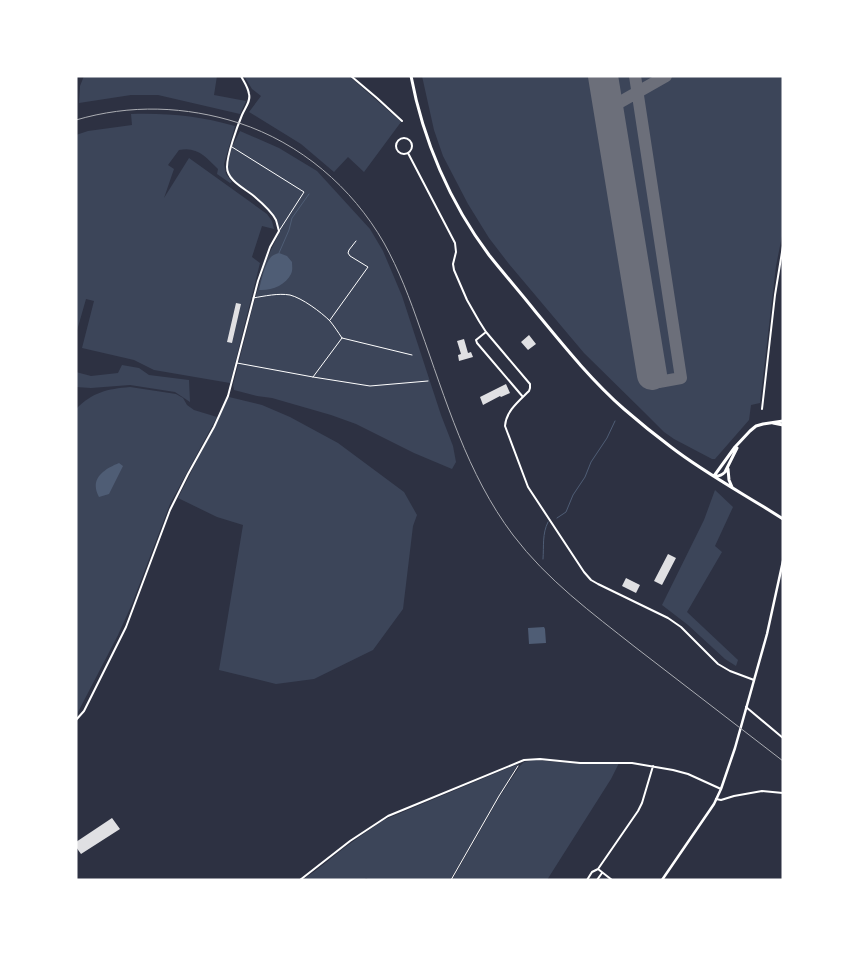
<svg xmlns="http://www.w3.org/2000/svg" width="859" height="956" viewBox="0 0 859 956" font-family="Overpass,sans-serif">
<rect width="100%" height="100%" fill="#2d3142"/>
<path fill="#3c4559" d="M84,76H217L214,95L246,101L240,114L158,95H131L79,103L80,86Z
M244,76H349L401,122L364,172L348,157L334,172L301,144L249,112L261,96L252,89Z
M422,76H783V231L776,266L760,403L751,405L749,420L715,459H712L674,439L664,432L644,412L584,353L509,264L489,238L468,204L443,156L434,130Z
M131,114C169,113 199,116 235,126L224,164L226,174L232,182L230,183L217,174L218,169C206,157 197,146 179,150L168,165L174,169L164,198L189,158L267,214L272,221L274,229L262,226L252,257L260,263L230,383L154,370L134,360L82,348L94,301L86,299L76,334V135L88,131L132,125Z
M240,131L279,148L317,171L370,229L383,251L402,296L441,415L453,446L456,462L452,469L414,453L356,424L331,415L272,398L257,396L234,390L233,385L253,306L265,263L280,231L277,219L258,198L230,177L227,168L230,155L232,147Z
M122,365L139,368L149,375L189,380L190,402L175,392L130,385L91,388L76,387V372L91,376L118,373Z
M130,387L176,394L183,398L187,405L194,410L217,417L170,504L132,604L118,635L77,714L76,713V409C93,392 107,389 130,387Z
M229,397L262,405L290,417L338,443L404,492L417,515L413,526L403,609L373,650L314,679L276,684L219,670L243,525L217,517L178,498Z
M715,490L733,507L715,546L722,552L687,612L738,660L736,666L725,659L688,625L662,605L704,520Z
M535,760L580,764L619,763L611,779L547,880H452L500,796L520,766L524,762Z
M518,764L450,880H369L366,878L365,879L366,880H302C320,869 334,855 351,843C361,835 373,828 384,820Z"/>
<path fill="#4f5d75" d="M279,253L287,256L292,262C292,266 293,270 291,274C286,285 271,291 259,290C261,281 265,263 271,257C273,255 276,254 279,253Z
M119,463L123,466L109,494L99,497C89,479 104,469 119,463Z
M544,627L545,629L546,643L529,644L528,628Z"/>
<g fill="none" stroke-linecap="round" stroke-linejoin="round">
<path stroke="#4f5d75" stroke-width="1" d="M279,253L289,230L292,218L309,194
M557,518L566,512L573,495L585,477L591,462L607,438L615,421
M543,559C544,546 542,534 548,522"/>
<path stroke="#6c6f7a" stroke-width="12" d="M635,76L681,378L659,382L652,375
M608,109L666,76"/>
<path stroke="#6c6f7a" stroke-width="30" d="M603,76L652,375"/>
</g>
<path fill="#e0e0e3" d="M236,303L241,304L232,343L227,342Z
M529,335L536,344L528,350L521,342Z
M464,339L468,353L471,352L473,357L459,361L458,355L461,354L457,341Z
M506,384L510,393L501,397L500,396L483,405L480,397Z
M668,554L676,558L662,585L654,581Z
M626,578L640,585L636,593L622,586Z
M112,818L120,829L81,854L76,847V842Z"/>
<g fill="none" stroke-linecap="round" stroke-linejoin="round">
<path stroke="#fff" stroke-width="1" d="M451,880L499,796L518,766"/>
<path stroke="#fff" stroke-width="1" d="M232,147L304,192L279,231
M253,298C265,296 278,293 290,295C302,298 321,312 330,321C334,326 338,332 342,338L412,355
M330,320L368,267L350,256L348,253L349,250L356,241
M237,363L313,377L370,386L428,381
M313,377L342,338"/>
<path stroke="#fff" stroke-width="2" d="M351,76L377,98L402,121
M396 146a8 8 0 1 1 16 0a8 8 0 1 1-16 0Z
M408,153L455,243L456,252L453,264L454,270L467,300L479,321L486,332L530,384V388L529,391C519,401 506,411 505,426L528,487L584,572L591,580L598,584L668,618L681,627L718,664L730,671L754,680
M486,332L476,340L477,343L523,397
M762,409L775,295L783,246
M746,707L783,738
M76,720L84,711L126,627L170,510L188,474L214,427L228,396L258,281L270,247L279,231C278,228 277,223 276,220C272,212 262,203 255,197C246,189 227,181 227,167C227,155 237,127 242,115C245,108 251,101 249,94C248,87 244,82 241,76
M716,799L721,800L734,796L762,791L783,793
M598,869L612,880
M300,880L350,841L388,816L524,760L540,759L580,763H632L673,770L688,774L721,789
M587,880L592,872L598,869L638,811L642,803L653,766
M597,880L602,873"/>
<path stroke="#fff" stroke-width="2.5" d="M662,880L714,804L721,789L735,748L767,634L783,561"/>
<path stroke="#fff" stroke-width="3" d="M411,76C423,140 450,203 489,255C504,274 520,292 535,311C563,345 591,380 624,409C639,422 655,435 671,447C706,474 746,495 783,519
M773,423L783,425
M728,469L729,480L732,487
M714,476L735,447L750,431L756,426L763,424L783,421
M714,476C719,477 722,475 725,472L737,448"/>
<path stroke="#abadb3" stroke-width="1" d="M76,120C130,104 186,106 239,123C300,143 352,187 384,243C399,270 410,299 420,328C446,400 467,474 513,535C547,580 592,613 635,647C684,685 734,723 783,761"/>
</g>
<rect width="859" height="956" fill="none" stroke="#ffffff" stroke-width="155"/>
</svg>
